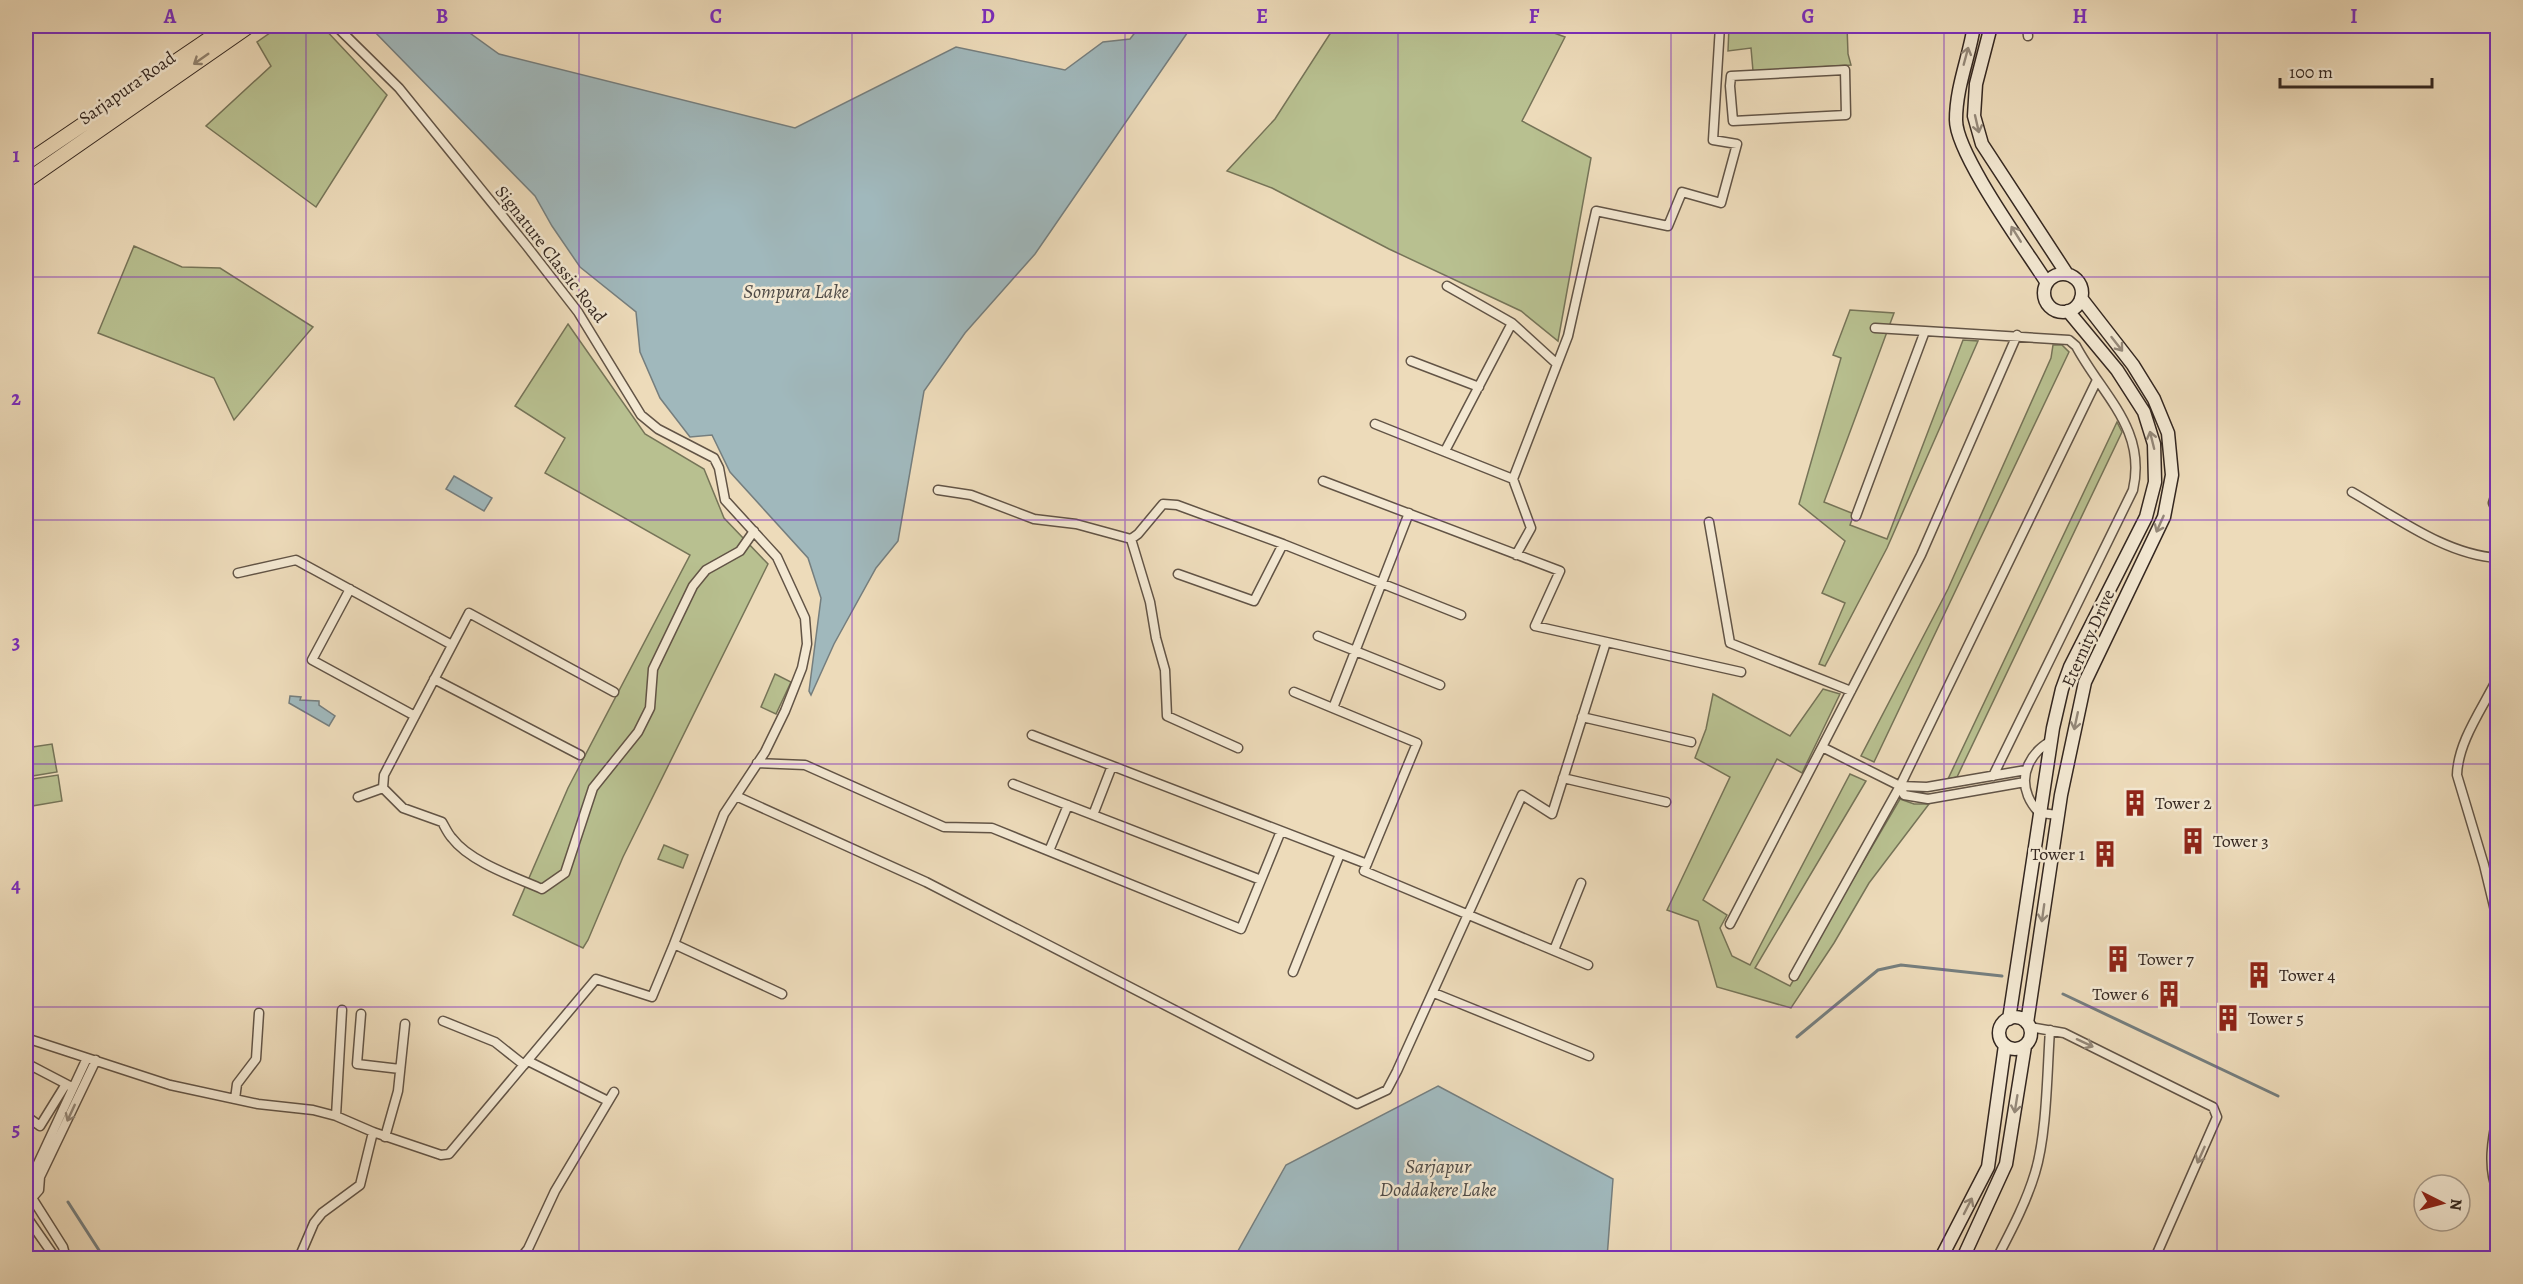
<svg xmlns="http://www.w3.org/2000/svg" width="2523" height="1284" viewBox="0 0 2523 1284" font-family="Alegreya,serif">
<rect width="100%" height="100%" fill="#eddbba"/>
<filter id="stains"><feTurbulence type="fractalNoise" baseFrequency=".00333" numOctaves="4"/><feColorMatrix values="0 0 0 0 .2 0 0 0 0 .09 0 0 0 0 .02 0 0 0 .5 -.17"/></filter>
<radialGradient id="worn" r=".72"><stop offset=".6" stop-color="#630" stop-opacity="0"/><stop offset="1" stop-color="#630" stop-opacity=".3"/></radialGradient>
<path fill="#b8c090" stroke="#767458" stroke-width="1.5" d="M280,26H322L387,95L316,207L206,126L271,66L257,42Z
M1335,26H1535L1565,37L1522,121L1591,158L1558,341L1521,311L1389,249L1272,188L1227,171L1275,119Z
M1729,26H1847L1848,54L1851,65L1753,71L1751,48L1728,51Z
M134,246L182,267L220,268L313,327L234,420L214,378L98,333Z
M1850,310L1894,313L1824,502L1854,514L1850,525L1887,539L1963,340L1978,341L1887,548L1825,666L1819,664L1845,603L1822,593L1845,541L1799,504L1841,358L1833,355Z
M568,324L645,434L704,469L724,518L768,564L623,857L588,940L583,948L513,915L568,788L690,555L545,473L565,438L515,406Z
M2053,345H2062L2069,352L1874,762L1861,756L1948,589L2051,358Z
M2117,422L2122,432L1957,777L1948,779Z
M775,674L791,682L776,714L761,707Z
M1823,689L1840,694L1802,773L1777,759L1703,900L1727,915L1720,928L1732,956L1750,965L1850,774L1866,781L1755,968L1790,986L1900,799L1914,804H1929L1869,883L1834,943L1791,1008L1717,987L1698,921L1667,910L1730,777L1695,758L1706,729L1713,694L1790,736Z
M52,744L57,772L26,777V748Z
M58,775L62,801L26,807V780Z
M664,845L688,855L683,868L658,859Z"/>
<path fill="#a0b8bc" stroke="#757e7e" stroke-width="1.5" d="M369,26H460L499,54L795,128L956,47L1065,70L1103,42L1130,39L1140,26H1192L1035,254L965,333L924,391L898,541L876,568L834,644L811,695L809,691L821,598L808,558L730,472L712,435L690,437L660,398L640,352L636,312L580,267L552,226L535,196Z
M454,476L492,498L484,511L446,489Z
M290,696L301,697L300,700L319,701V705L335,716L329,726L289,703Z
M1438,1086L1613,1179L1607,1258H1234L1286,1165Z"/>
<g fill="none" stroke-linecap="round" stroke-linejoin="round">
<path stroke="#757e7e" stroke-width="3" d="M2063,994L2278,1096
M1797,1037L1878,970L1901,965L2002,976
M68,1202L104,1258"/>
<defs>
<path id="street" d="M2027,26L2028,36
M1845,70L1846,115L1733,121L1730,86L1731,76Z
M1447,286L1512,323L1557,364
M1875,328L1925,331
M1411,361L1479,387
M1375,424L1513,479
M1445,451L1512,323
M1323,481L1560,571L1535,626L1741,672
M2498,487L2493,503L2498,515
M938,490L971,495L1034,519L1076,524L1131,539L1138,534L1163,504L1177,505L1283,544L1461,615
M2352,492C2396,517 2446,555 2498,558
M1856,516L1925,331L2069,340L2076,346C2102,395 2147,429 2133,490L1993,776
M1709,522L1730,643L1851,691
M1131,539L1150,602L1156,638L1165,670L1167,716L1238,748
M1516,555L1531,528L1513,479L1568,336L1596,211L1668,226L1682,192L1721,203L1737,144L1713,140L1720,26
M238,573L296,560L452,645
M1178,574L1254,601L1283,544
M350,589L312,660L415,716
M1318,636L1440,685
M2498,677C2483,708 2458,741 2457,775L2484,865L2498,923
M434,679L580,755
M614,692L469,613L384,775L383,788L403,808L442,822C445,827 448,834 452,838C470,862 515,877 542,889L565,873L593,788L638,732L650,708L653,669L693,586L706,570L740,551L754,531
M1294,692L1417,743L1364,871L1588,965
M1333,708L1409,513
M1582,717L1691,742
M1032,735L1367,864
M2051,741C2031,752 2019,774 2028,796C2030,801 2035,809 2039,812C2044,814 2053,814 2058,815
M1822,747L1921,555L2017,335
M757,763L805,765L944,827L992,828L1241,929L1281,831
M1563,778L1666,802
M1013,784L1261,880
M1900,786L1904,795L1928,799L2025,782
M736,796L926,882L1357,1104L1387,1090L1397,1071L1522,795L1552,814L1606,642
M358,797L383,788
M1093,815L1112,766
M1049,851L1068,805
M1730,924L1822,747L1900,786L1927,787L2026,770
M674,944L782,994
M1554,950L1581,883
M1293,972L1340,854
M1794,976L1900,786L2097,380
M1434,993L1589,1056
M361,1014L357,1064L400,1069
M443,1021L495,1042L524,1065
M2030,1027L2064,1033L2213,1107L2217,1117L2155,1258
M26,1038L170,1085L258,1104L313,1110L336,1116L373,1132L441,1155L449,1154L596,979L652,997L674,944L724,814L765,752L785,711L802,668L807,644L805,618L777,557L725,500L719,468L714,458L658,429L641,415L578,312L526,245L399,88L336,26
M87,1058L34,1172L31,1189L32,1198L39,1190L40,1177L96,1060
M528,1061L608,1101
M26,1063L70,1086
M235,1099L237,1084L256,1059L259,1013
M2498,1113C2492,1139 2487,1168 2498,1193
M26,1116L40,1126L66,1084
M336,1116L342,1010
M385,1137L398,1091L405,1024
M32,1198L63,1247L66,1258
M26,1216L54,1256L53,1258
M299,1258L314,1223L322,1213L360,1185L373,1132
M521,1258L528,1249L555,1191L614,1092
M1997,1258C2011,1231 2026,1203 2035,1173C2047,1134 2047,1072 2050,1030"/>
<path id="secondary" d="M1974,26C1969,58 1956,87 1956,120C1956,154 2026,250 2047,283
M1991,26L1976,84L1974,116L1982,144L2067,274
M2044 293a19 19 0 1 1 38 0a19 19 0 1 1-38 0Z
M1999 1033a16 16 0 1 1 32 0a16 16 0 1 1-32 0Z
M2009,1019L2053,728L2062,689L2070,667L2146,517L2155,482L2154,444L2144,412L2117,370L2068,311
M2027,1023L2061,795L2085,682L2164,517L2172,475L2168,433L2154,399L2133,365L2081,298
M1941,1258L1988,1167L2005,1045
M1963,1258L2006,1164L2025,1046"/>
<path id="primary" d="M26,163L228,26
M26,181L249,26"/>
</defs>
<use href="#street" stroke="#625446" stroke-width="11"/>
<use href="#secondary" stroke="#342720" stroke-width="15"/>
<use href="#primary" stroke="#342720" stroke-width="16"/>
<use href="#street" stroke="#f3e8d2" stroke-width="8"/>
<use href="#secondary" stroke="#f3e8d2" stroke-width="12"/>
<use href="#primary" stroke="#eddbba" stroke-width="14"/>
</g>
<defs><path id="oneway-shaft" d="M-6 0H5M1.5-3L5.5 0L1.5 3" fill="none" stroke-width="1.6" stroke-linecap="round" stroke-linejoin="round" transform="scale(1.5)"/></defs>
<g stroke="#948879">
<use href="#oneway-shaft" transform="translate(1966 56) rotate(-75)"/>
<use href="#oneway-shaft" transform="translate(1977 124) rotate(77)"/>
<use href="#oneway-shaft" transform="translate(2016 234) rotate(-122)"/>
<use href="#oneway-shaft" transform="translate(2117 344) rotate(52)"/>
<use href="#oneway-shaft" transform="translate(2152 440) rotate(-104)"/>
<use href="#oneway-shaft" transform="translate(2160 524) rotate(114)"/>
<use href="#oneway-shaft" transform="translate(2076 721) rotate(102)"/>
<use href="#oneway-shaft" transform="translate(2043 913) rotate(98)"/>
<use href="#oneway-shaft" transform="translate(2085 1043) rotate(25)"/>
<use href="#oneway-shaft" transform="translate(2016 1104) rotate(99)"/>
<use href="#oneway-shaft" transform="translate(71 1113) rotate(115)"/>
<use href="#oneway-shaft" transform="translate(2201 1155) rotate(114)"/>
<use href="#oneway-shaft" transform="translate(1968 1206) rotate(-63)"/>
</g>
<use stroke="#90816d" href="#oneway-shaft" transform="translate(201 59) rotate(145)"/>
<path fill="none" stroke="#7b2cbf" stroke-width="1.5" stroke-opacity="0.55" d="M306,26V1258M579,26V1258M852,26V1258M1125,26V1258M1398,26V1258M1671,26V1258M1944,26V1258M2217,26V1258M26,277H2498M26,520H2498M26,764H2498M26,1007H2498"/>
<defs>
<symbol id="building-bare" viewBox="-9 -9 18 18"><path d="M-4-6H4V6H1V3H-1V6H-4ZM-2.5-4.3h1.7v1.8h-1.7ZM.8-4.3h1.7v1.8H.8ZM-2.5-1h1.7V.8h-1.7ZM.8-1h1.7V.8H.8Z" fill="#8f2418" stroke="#f3e8d2" stroke-width="2.5" paint-order="stroke"/></symbol>
</defs>
<g fill-rule="evenodd">
<use href="#building-bare" x="2116" y="784" width="38" height="38"/>
<use href="#building-bare" x="2174" y="822" width="38" height="38"/>
<use href="#building-bare" x="2086" y="835" width="38" height="38"/>
<use href="#building-bare" x="2099" y="940" width="38" height="38"/>
<use href="#building-bare" x="2240" y="956" width="38" height="38"/>
<use href="#building-bare" x="2150" y="975" width="38" height="38"/>
<use href="#building-bare" x="2209" y="999" width="38" height="38"/>
</g>
<g text-anchor="middle" dominant-baseline="central" stroke-width="5" stroke-linejoin="round" paint-order="stroke">
<g font-size="18" fill="#342720" stroke="#f3e8d2">
<text transform="translate(127 88) rotate(-35)">Sarjapura Road</text>
<text transform="translate(551 254) rotate(52)">Signature Classic Road</text>
<text transform="translate(2088 638) rotate(-66)">Eternity Drive</text>
</g>
<g font-size="18" fill="#342720" stroke="#f3e8d2" text-anchor="start">
<text x="2155" y="803">Tower 2</text>
<text x="2213" y="841">Tower 3</text>
<text x="2085" y="854" text-anchor="end">Tower 1</text>
<text x="2138" y="959">Tower 7</text>
<text x="2279" y="975">Tower 4</text>
<text x="2149" y="994" text-anchor="end">Tower 6</text>
<text x="2248" y="1018">Tower 5</text>
</g>
<g font-size="20" font-style="italic" fill="#4f4b47" stroke="#f3e8d2">
<text x="796" y="291">Sompura Lake</text>
<text x="1438" y="1166">Sarjapur<tspan x="1438" dy="23">Doddakere Lake</tspan></text>
</g>
</g>
<rect width="2523" height="1284" fill="none" stroke="#eddbba" stroke-width="66"/>
<g transform="translate(2442 1203) rotate(96)"><circle r="28" fill="#f3e8d2" stroke="#a79b8b" stroke-width="1.5"/>
<path d="M0-4.5L10 22L0 15L-10 22Z" fill="#8f2418"/>
<text y="-9" font-size="16" font-weight="bold" text-anchor="middle" fill="#342720">N</text>
</g>
<path d="M2280 78v9h152v-9" fill="none" stroke="#342720" stroke-width="3"/>
<text x="2289" y="78" font-size="18" fill="#342720" stroke="#f3e8d2" stroke-width="4.5" paint-order="stroke">100 m</text>
<rect x="33" y="33" width="2457" height="1218" fill="none" stroke="#7b2cbf" stroke-width="2"/>
<g font-size="20" text-anchor="middle" font-weight="bold" fill="#7b2cbf">
<text x="170" y="23">A</text>
<text x="442" y="23">B</text>
<text x="716" y="23">C</text>
<text x="988" y="23">D</text>
<text x="1262" y="23">E</text>
<text x="1534" y="23">F</text>
<text x="1808" y="23">G</text>
<text x="2080" y="23">H</text>
<text x="2354" y="23">I</text>
<text x="16" y="162">1</text>
<text x="16" y="405">2</text>
<text x="16" y="649">3</text>
<text x="16" y="892">4</text>
<text x="16" y="1136">5</text>
</g>
<rect width="100%" height="100%" filter="url(#stains)"/>
<rect width="100%" height="100%" fill="url(#worn)"/>
</svg>
